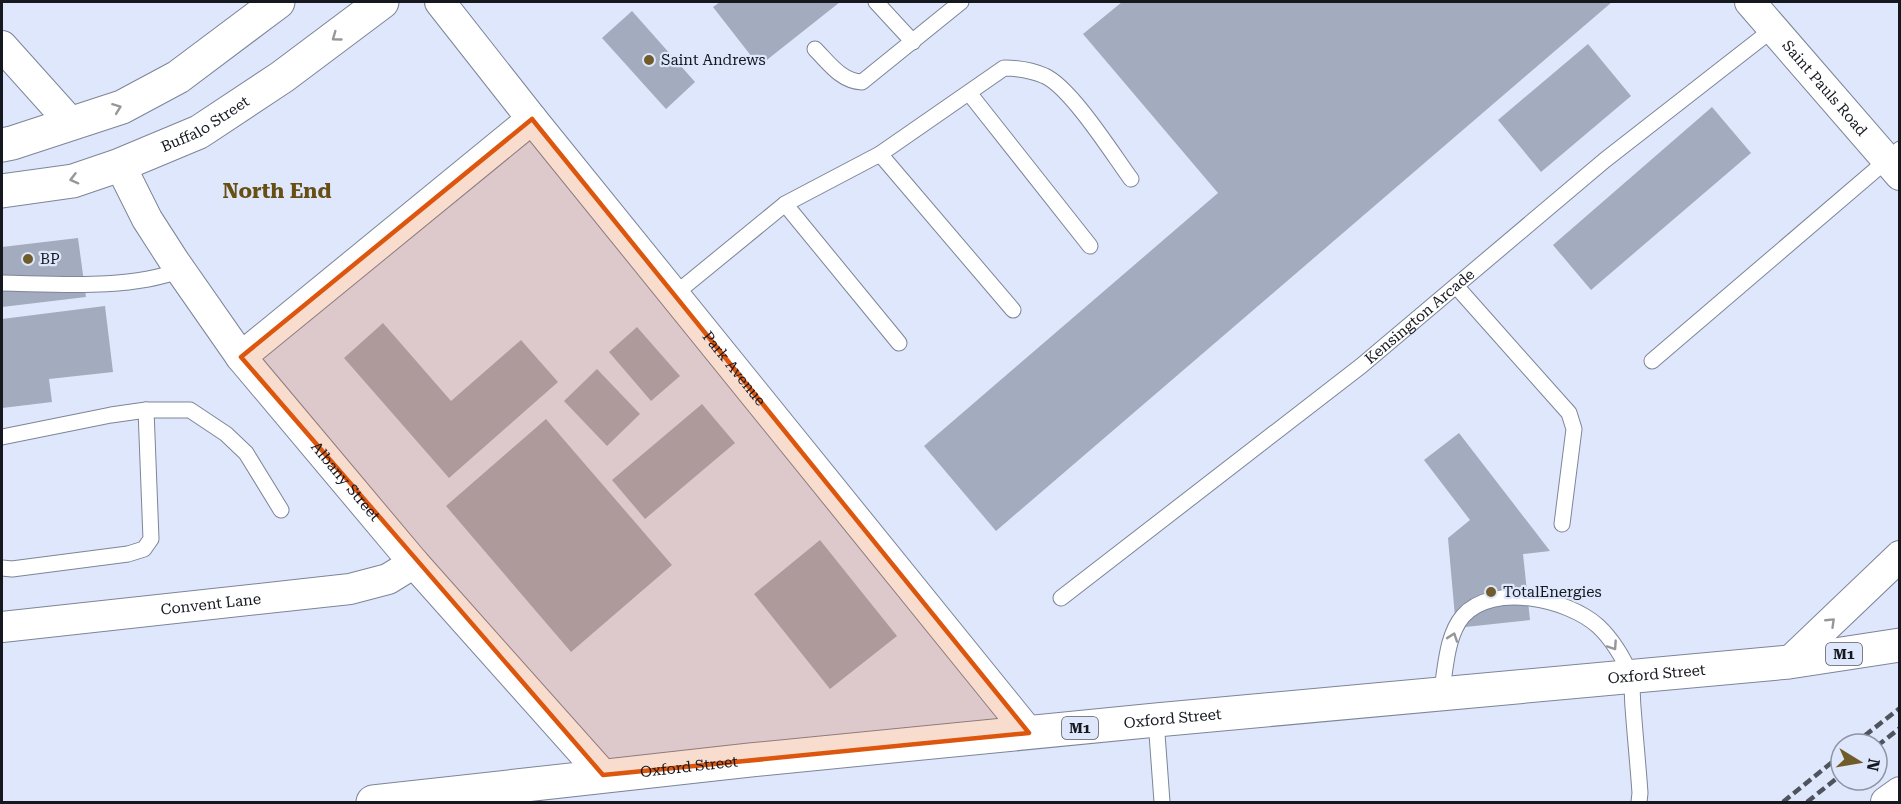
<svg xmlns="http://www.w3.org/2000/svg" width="1901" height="804" viewBox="0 0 1901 804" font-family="'Roboto Serif',serif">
<rect width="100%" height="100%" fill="#dee7fb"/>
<path fill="#a3abbe" d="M720,2H840L759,66L713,7Z
M1122,2H1612L996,531L924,446L1218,193L1083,34Z
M632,11L695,82L666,109L602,38Z
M1588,44L1631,96L1541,172L1498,120Z
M1712,107L1751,153L1591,290L1553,245Z
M78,238L86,297L2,307V247Z
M105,306L113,372L49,379L52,402L2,408V319Z
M383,323L451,401L521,340L558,382L449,478L344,358Z
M637,327L680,376L651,401L609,352Z
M597,369L640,414L607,446L564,401Z
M702,404L735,443L645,519L612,480Z
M546,419L672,565L571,652L446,506Z
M1459,433L1550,551L1523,554L1530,620L1456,628L1448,538L1470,520L1424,460Z
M820,540L897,636L830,689L754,594Z"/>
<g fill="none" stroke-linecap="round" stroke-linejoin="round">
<defs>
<g id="lane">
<path d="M876,2L913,42"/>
<path d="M815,49C829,63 841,81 862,82L961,2"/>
<path d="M969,93L1090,246"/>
<path d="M880,154L1013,310"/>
<path d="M785,204L899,343"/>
<path d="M2,283C58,284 128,290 181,270"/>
<path d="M1456,286L1569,413L1574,429L1562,524"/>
<path d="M675,294L785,204L880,154L1004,68C1019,68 1031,70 1045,76C1071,88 1112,153 1131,179"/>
<path d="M1652,361L1900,149"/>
<path d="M2,437L111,415L146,410"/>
<path d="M2,568L12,569L128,554L144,549L151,539L146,410H190L226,434L246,453L281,510"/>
<path id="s1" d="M1061,598L1361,366L1605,160L1773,29"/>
<path d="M1441,694C1446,669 1446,636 1463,616C1493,582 1568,599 1598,626C1611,638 1624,658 1630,675C1633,684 1632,697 1633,707C1635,735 1638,764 1640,793L1639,802"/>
<path d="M1156,720L1162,802"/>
</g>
<g id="street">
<path id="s2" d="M440,2L532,119L1029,733"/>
<path id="s3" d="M1750,2L1900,175"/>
<path d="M2,46L72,124"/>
<path id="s4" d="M120,165L147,219L174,261L241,357L414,563L603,775"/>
<path d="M241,357L532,119"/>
<path id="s5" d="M2,627L350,589L388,579L414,563"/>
<path d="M1789,662L1900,556"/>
<path d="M1886,802L1900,792"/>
</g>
<g id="secondary">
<path d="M2,145L12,143L122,107L178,77L278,2"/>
<path id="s6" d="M2,191L73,181L120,165L199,132L282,77L382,2"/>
</g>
<g id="primary">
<path id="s7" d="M373,802L750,760L1156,720L1789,662L1900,645"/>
</g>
</defs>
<use href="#lane" stroke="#7d8597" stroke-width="17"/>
<use href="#street" stroke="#7d8597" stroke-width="32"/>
<use href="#secondary" stroke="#7d8597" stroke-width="35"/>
<use href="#primary" stroke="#7d8597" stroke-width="35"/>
<use href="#lane" stroke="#fff" stroke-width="15"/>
<use href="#street" stroke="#fff" stroke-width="30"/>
<use href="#secondary" stroke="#fff" stroke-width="33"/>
<use href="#primary" stroke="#fff" stroke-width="33"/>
<path stroke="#4e535d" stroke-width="4.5" stroke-dasharray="9 4.5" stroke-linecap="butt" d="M1854,744L1900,708
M1877,746L1900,728
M1783,802L1841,755
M1807,802L1841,775"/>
</g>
<defs><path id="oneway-chevron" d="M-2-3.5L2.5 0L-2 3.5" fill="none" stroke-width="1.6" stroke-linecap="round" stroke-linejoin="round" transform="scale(1.5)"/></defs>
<g stroke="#96979a">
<use href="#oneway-chevron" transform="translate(336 37) rotate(144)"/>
<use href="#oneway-chevron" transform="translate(117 108) rotate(-21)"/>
<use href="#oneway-chevron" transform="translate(74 179) rotate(165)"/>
<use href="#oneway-chevron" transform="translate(1831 622) rotate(-44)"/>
<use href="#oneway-chevron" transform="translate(1453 637) rotate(-71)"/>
<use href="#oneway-chevron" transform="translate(1613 646) rotate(56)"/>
</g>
<path fill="#dd560d" fill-opacity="0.2" stroke="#dd560d" stroke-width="4.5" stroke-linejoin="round" d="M532,119L1029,733L603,775L241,357Z"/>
<g fill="#705b2a" stroke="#dee7fb" stroke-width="2">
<circle cx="649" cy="60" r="6"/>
<circle cx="28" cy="259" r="6"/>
<circle cx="1491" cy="592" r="6"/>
</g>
<g text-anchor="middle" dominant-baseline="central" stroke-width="4.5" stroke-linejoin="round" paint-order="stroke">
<g fill="#dee7fb" stroke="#515661" stroke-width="1.5">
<rect x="1826" y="643" width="36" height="22" rx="4.5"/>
<rect x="1062" y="717" width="36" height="22" rx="4.5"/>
</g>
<g font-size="14" font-weight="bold" fill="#15181f">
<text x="1844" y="654">M1</text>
<text x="1080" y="728">M1</text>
</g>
<g font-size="15" fill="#15181f" stroke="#dee7fb" text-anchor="start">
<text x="661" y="60">Saint Andrews</text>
<text x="40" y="259">BP</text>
<text x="1503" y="592">TotalEnergies</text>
</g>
<g font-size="15" fill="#15181f" stroke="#dee7fb">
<text stroke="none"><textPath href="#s3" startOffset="114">Saint Pauls Road</textPath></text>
<text stroke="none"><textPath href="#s6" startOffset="216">Buffalo Street</textPath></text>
<text stroke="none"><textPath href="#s1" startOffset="456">Kensington Arcade</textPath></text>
<text stroke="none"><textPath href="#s2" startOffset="470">Park Avenue</textPath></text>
<text stroke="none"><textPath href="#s4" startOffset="390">Albany Street</textPath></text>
<text stroke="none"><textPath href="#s5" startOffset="210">Convent Lane</textPath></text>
<text stroke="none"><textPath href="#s7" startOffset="1290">Oxford Street</textPath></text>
<text stroke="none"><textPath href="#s7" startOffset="804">Oxford Street</textPath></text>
<text stroke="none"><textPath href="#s7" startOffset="318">Oxford Street</textPath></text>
</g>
<g font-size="21" font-weight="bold" fill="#674f14" stroke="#dee7fb">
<text x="277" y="191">North End</text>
</g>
</g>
<rect width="1901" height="804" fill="none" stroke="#15181f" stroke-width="6"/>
<g transform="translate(1859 762) rotate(101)"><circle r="28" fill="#dee7fb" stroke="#8e94a3" stroke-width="1.5"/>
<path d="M0-4.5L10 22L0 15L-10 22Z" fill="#705b2a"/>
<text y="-9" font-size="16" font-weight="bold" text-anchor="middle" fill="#15181f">N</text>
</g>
</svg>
